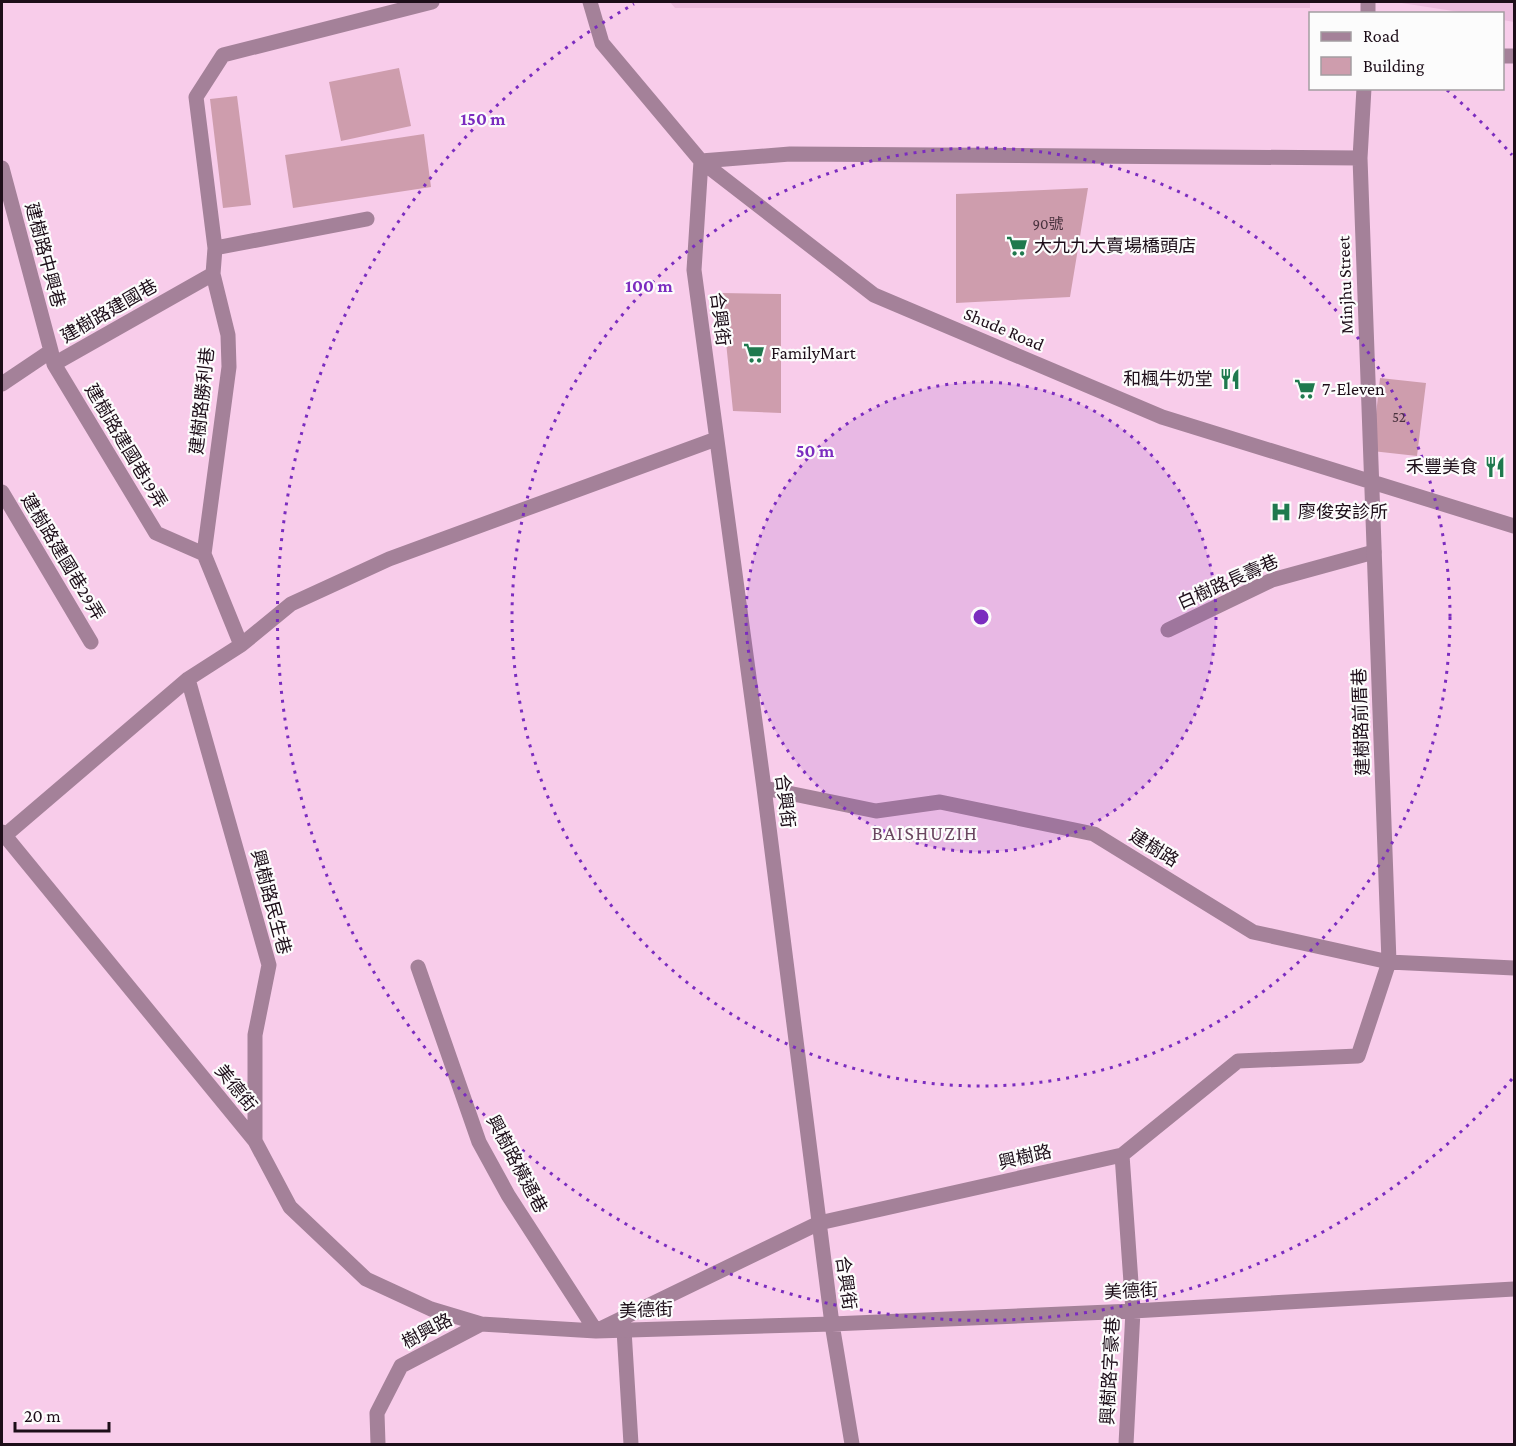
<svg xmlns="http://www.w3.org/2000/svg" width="1516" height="1446" viewBox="0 0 1516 1446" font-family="'Crimson Pro','Noto Sans TC',serif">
<rect width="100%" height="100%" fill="#f8ccea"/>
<path fill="#ecbbdd" d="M670,2H1310V8H675Z
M1395,2H1514V22L1503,20L1502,14L1466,13Z"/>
<path fill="#ce9dad" d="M399,68L411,126L341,141L329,82Z
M237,96L251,205L223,208L210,99Z
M424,134L431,187L293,208L285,155Z
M1088,188L1070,297L956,303V194Z
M721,293L781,294V413L733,411Z
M1380,378L1426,383L1417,456L1372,451Z"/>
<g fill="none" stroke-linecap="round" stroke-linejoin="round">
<path stroke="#a48199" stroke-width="15" d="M2,492L91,642
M1168,630L1272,580L1374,552
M624,1330L631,1444"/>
<path stroke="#a48199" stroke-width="15" d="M590,2L602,43L701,161L874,295L1162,417L1514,526
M1368,14V2
M1502,56H1514
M2,168L51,351
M215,248L367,219
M54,364L156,533L204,554
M2,384L51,351L54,364L213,274
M241,645L204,554L229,367L228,335L213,274L215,248L196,97L223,55L432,2
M188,679L269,965L255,1035V1141
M764,788L876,811L940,802L1094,834L1253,932L1389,962L1514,968
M2,832L255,1141L290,1207L366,1279L431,1309L481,1324L596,1331L832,1324L1133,1311L1514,1289
M2,838L188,679L241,645L291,604L389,559L716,439
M418,967L479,1142L508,1195L596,1331L819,1223L1122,1155L1238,1061L1358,1056L1389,962L1360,158L1364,88
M1122,1155L1133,1311L1126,1444
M378,1444L377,1413L401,1366L481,1324
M852,1444L832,1324L764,788L694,270L701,161L790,154L1360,158"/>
</g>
<circle cx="981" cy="617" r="235" fill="#7b2cbf" fill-opacity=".12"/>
<g fill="none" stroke="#7b2cbf" stroke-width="3" stroke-dasharray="3 6">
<circle cx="981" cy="617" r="235"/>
<circle cx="981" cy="617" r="469"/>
<path d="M1512 1079A704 704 0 1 1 634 4M1447 90A704 704 0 0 1 1512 155"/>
</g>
<defs>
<symbol id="supermarket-bare" viewBox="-9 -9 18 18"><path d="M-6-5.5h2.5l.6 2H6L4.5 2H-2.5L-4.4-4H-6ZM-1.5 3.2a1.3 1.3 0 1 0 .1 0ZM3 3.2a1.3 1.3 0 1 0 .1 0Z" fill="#1f794e" stroke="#fcfcfc" stroke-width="2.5" paint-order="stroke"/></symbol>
<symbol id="restaurant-bare" viewBox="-9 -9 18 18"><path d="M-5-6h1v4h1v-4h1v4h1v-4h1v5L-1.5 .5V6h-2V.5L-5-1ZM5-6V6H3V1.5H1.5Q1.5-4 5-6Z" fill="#1f794e" stroke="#fcfcfc" stroke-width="2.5" paint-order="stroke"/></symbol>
<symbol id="hospital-bare" viewBox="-9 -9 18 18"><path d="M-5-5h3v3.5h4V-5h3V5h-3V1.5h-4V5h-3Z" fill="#1f794e" stroke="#fcfcfc" stroke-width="2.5" paint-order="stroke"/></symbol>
</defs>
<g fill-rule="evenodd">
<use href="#supermarket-bare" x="1002" y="231" width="30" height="30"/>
<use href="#supermarket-bare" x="739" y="338" width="30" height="30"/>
<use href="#restaurant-bare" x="1215" y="364" width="30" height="30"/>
<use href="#supermarket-bare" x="1290" y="374" width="30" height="30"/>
<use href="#restaurant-bare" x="1480" y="452" width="30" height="30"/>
<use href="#hospital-bare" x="1266" y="497" width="30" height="30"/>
</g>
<g text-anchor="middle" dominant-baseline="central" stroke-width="4.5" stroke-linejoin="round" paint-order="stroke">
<g font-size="15" fill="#49323e">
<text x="1048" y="224">90號</text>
<text x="1399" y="417">52</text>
</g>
<g font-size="18" fill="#1d0e19" stroke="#fcfcfc" text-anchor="start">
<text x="1034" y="246">大九九大賣場橋頭店</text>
<text x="771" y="353">FamilyMart</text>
<text x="1213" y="379" text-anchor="end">和楓牛奶堂</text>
<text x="1322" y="389">7-Eleven</text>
<text x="1478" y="467" text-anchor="end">禾豐美食</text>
<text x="1298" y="512">廖俊安診所</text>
</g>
<g font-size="18" fill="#1d0e19" stroke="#fcfcfc">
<text transform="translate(45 255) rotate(75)">建樹路中興巷</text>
<text transform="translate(1345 285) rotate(-92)">Minjhu Street</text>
<text transform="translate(109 311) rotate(-30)">建樹路建國巷</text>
<text transform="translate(720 319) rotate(83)">合興街</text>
<text transform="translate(1004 329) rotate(23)">Shude Road</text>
<text transform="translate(202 401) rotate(-84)">建樹路勝利巷</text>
<text transform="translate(126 446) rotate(59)">建樹路建國巷19弄</text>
<text transform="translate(63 557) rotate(59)">建樹路建國巷29弄</text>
<text transform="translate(1228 582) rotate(-24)">白樹路長壽巷</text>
<text transform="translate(1361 722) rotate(-92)">建樹路前厝巷</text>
<text transform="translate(785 801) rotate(83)">合興街</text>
<text transform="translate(1154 848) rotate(32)">建樹路</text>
<text transform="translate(271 902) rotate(75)">興樹路民生巷</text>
<text transform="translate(236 1088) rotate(51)">美德街</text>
<text transform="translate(1025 1157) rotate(-13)">興樹路</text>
<text transform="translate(517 1164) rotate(62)">興樹路橫通巷</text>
<text transform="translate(846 1283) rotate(82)">合興街</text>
<text transform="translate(1131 1291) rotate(-3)">美德街</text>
<text transform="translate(646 1310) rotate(-2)">美德街</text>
<text transform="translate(427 1331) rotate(-28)">樹興路</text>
<text transform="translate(1110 1371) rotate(-87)">興樹路字豪巷</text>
</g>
<g font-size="20" letter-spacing="1.5" fill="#6a4660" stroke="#fcfcfc">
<text x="925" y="833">BAISHUZIH</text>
</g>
</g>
<circle cx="981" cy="617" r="9" fill="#7b2cbf" stroke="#fcfcfc" stroke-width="3"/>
<g font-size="18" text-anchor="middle" font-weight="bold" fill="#7b2cbf" stroke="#fcfcfc" stroke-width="4.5" stroke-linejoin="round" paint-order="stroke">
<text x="483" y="125">150 m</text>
<text x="649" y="292">100 m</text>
<text x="815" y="457">50 m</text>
</g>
<rect width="1516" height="1446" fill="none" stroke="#1d0e19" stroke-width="6"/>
<rect x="1309" y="12" width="195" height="78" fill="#fcfcfc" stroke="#a39da1" stroke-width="1.5"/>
<rect x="1321" y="32" width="30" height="9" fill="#a48199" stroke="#a39da1" stroke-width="1.5"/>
<text x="1363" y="42" font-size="18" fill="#1d0e19">Road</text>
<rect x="1321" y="57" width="30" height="18" fill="#ce9dad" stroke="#a39da1" stroke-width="1.5"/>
<text x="1363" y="72" font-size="18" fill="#1d0e19">Building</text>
<path d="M15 1422v9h94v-9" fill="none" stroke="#1d0e19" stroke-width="3"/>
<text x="24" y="1422" font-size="18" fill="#1d0e19" stroke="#fcfcfc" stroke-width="4.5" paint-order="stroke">20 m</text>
</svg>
